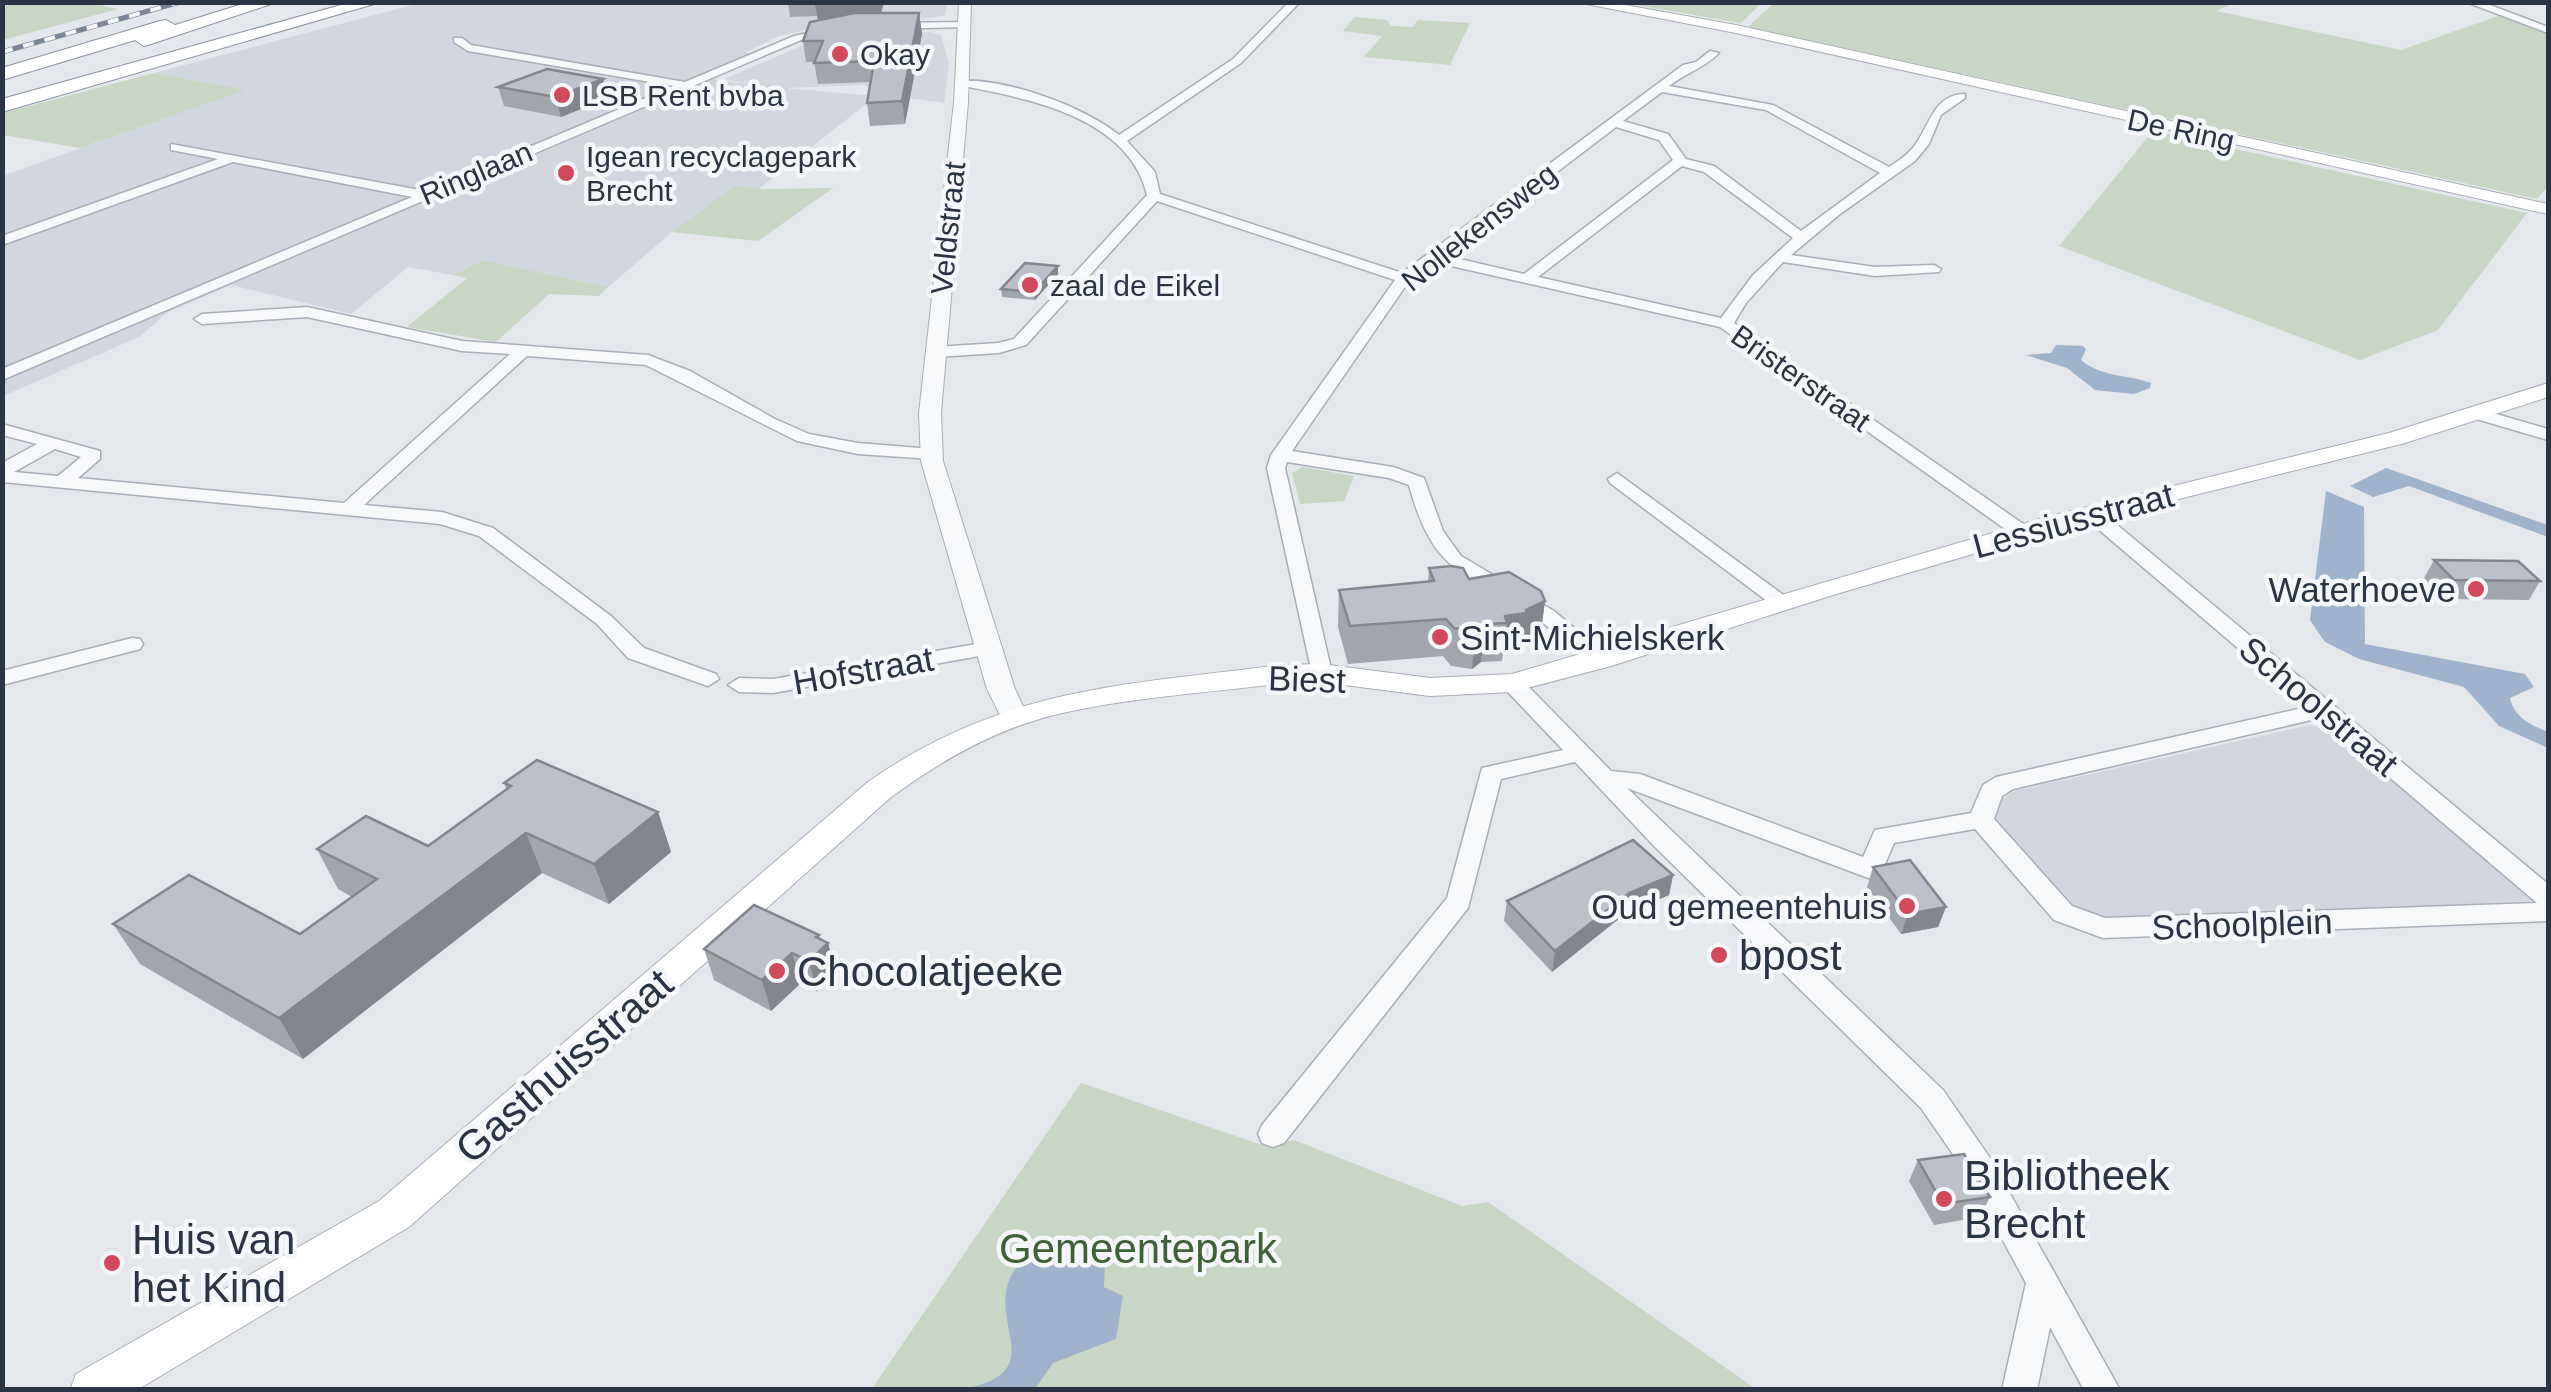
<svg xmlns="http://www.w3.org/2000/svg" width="2551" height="1392" viewBox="0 0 2551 1392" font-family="Arial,sans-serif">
<rect width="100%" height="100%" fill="#e4e7ec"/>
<path fill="#d2d6de" d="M420,3H947L945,15L932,18L843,22L779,36L746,52L752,56L706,78L760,86L724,79L806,44L860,34L930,32L941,35L949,64L944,103L878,94L879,91L865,85L786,88L876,96L759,189L736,186L672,232L608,287L482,260L453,275L408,267L351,314L231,285L168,312L139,337L3,396L2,176L244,90L154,73Z
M2310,725L2339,733L2532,901L2370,909L2366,913L2102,920L2069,907L1998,824L1995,815L1998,801L2014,791Z"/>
<path fill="#c9d6c5" d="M3,2L111,3L102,6L118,9L3,40Z
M1775,2H2237L2216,11L2401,50L2501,15L2548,32V186L2537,199L1748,27Z
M1624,3H1762L1741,23Z
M1355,17L1387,20L1391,26L1413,27L1418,20L1470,23L1450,65L1364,57L1382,36L1343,31Z
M154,73L246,90L80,148L3,135V113Z
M2153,131L2527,213L2438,330L2360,360L2059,246Z
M736,185L759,189L833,188L758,241L672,232Z
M482,260L608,287L599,296L549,294L496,342L407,327L467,278L453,275Z
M1303,467L1354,476L1344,501L1300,504L1292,473Z
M1081,1083L1262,1145L1294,1140L1462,1206L1488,1202L1756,1389L871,1390Z"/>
<path fill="#9fb4cc" d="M2056,345L2083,346L2086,349L2081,360C2103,378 2127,374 2151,383L2150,388L2134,394L2095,390L2067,368L2026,355L2051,353Z
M2386,468L2548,525V537L2409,486L2373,497L2350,486Z
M2326,491L2364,507L2365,644L2525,674L2534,687L2510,698C2514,718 2532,725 2548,732V748L2499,726L2464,687L2359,659L2325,642L2310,620Z
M1051,1243L1095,1251L1105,1260L1104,1287L1123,1296L1116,1339L1053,1363L1035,1389H963C1050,1372 989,1326 1010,1278C1017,1261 1036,1253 1051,1243Z"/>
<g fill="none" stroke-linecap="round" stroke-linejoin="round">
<defs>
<path id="minor" d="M1289,2H1300L1241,63L1127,141L1155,172L1160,194L1402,273L1683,65L1696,62L1710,51L1719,53C1704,68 1686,73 1669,86L1773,105L1889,167C1898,161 1908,155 1915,145C1930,125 1934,94 1965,94V98L1941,115L1929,144L1915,161L1840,214L1791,255L1875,267L1934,265L1941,269L1939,272L1875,276L1783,262L1746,303L1734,323L2029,528L2032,532L2029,536H2015L1720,327L1438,263L1409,281L1292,451L1393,467L1424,478L1443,531L1461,556L1554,611L1612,660L1601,667L1593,665C1573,648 1554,630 1532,615C1463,571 1433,574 1409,485L1389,478L1287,462L1285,468L1332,673L1321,680L1313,678L1267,468L1271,455L1395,280L1157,201L1026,345L999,353L936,357L928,352L936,347L998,343L1014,339L1147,195C1129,116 1026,98 958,85V81C1004,77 1083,106 1119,135L1233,59ZM1662,92L1766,110L1880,173L1801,231L1714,166L1686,159L1668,134L1623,121ZM1616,127L1659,140L1673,160L1524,274L1447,256ZM1682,166L1704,172L1793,238L1753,275L1721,318L1538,277Z
M2466,2H2482L2548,27V33Z
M966,22L962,27L891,29L886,26L891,23Z
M834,27L838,32L801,40L2,380V369L412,197L233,162L2,245V236L218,159L171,150V144L425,191L674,86L468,51L454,42V38H462L471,45L685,82L794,36Z
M307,307L462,341L648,355L690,371L775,419L809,434L858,443L932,449L941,454L932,459L858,454L797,441L646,365L527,356L364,505L442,512L493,528L611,616L644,648L716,674L719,679L708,686L628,658L597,624L479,536L440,524L2,482V463L37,444L2,435V424L100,451V459L78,478L344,503L510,354L462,351L307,317L202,324L194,319L202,314ZM55,449L81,457L58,476L14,472Z
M2479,409L2548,429V440L2473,418V410Z
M1617,473L1789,599L1792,603L1789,607H1775L1610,483L1608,479Z
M2091,507L2098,509L2548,884V921L2103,938L2054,920L1975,829L1894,843L1880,876L1871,879L1627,788L1943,1090L1990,1158L2120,1390H2084L2050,1327L2037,1390H2002L2026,1283L1968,1176L1921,1108L1654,846L1575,762L1501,779L1468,908L1284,1143L1273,1147L1262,1143L1258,1134L1262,1125L1447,898L1482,768L1563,750L1504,688L1501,683L1504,678H1520L1611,771L1640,774L1863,857L1875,830L1971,813L1983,785L1996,777L2307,707L2084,517V509ZM2320,718L2537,903L2105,918L2072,906L1994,819L2002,796L2013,789Z
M132,638L140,639L143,644L140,649L2,685V671Z
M988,642L999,648L996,653L773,693L739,692L728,685L739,678L773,679Z"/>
<path id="tertiary" d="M959,2H971L968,102L941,413L943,461L1015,689L1028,717L1024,723H1004L987,689L921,461L919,413L954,102Z"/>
<path id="secondary" d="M1576,2H1608L1736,25L2548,204V214L1736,33Z
M2548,383V397L2405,443L2065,527L1833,595L1611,666L1512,692L1430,696L1321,682L1283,683C1208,693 1128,697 1054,715C994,730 940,761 890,798L409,1227L137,1390H70L76,1374L379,1201L868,782C1003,687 1125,685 1283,665L1321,664L1430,678L1512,674L2047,517L2389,433Z"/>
<path id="motorway" d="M249,2H277L151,44L144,46L135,40L2,80V68L160,21L166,20L175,25Z
M352,2H381L2,112V99Z"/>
</defs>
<use href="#minor" stroke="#a9aeb7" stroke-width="3"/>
<use href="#tertiary" stroke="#a9aeb7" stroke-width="2"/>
<use href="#secondary" stroke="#a9aeb7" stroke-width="2"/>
<use href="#motorway" stroke="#8b94a3" stroke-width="2"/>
<use href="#minor" fill="#f7f8fa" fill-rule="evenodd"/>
<use href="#tertiary" fill="#f7f8fa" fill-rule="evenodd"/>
<use href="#secondary" fill="#fff" fill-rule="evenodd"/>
<use href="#motorway" fill="#fff" fill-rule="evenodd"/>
<defs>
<path id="rail" d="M2,52L180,2"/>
</defs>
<use href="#rail" stroke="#7d8696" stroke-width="5"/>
<use href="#rail" stroke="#f4f6f9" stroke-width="4" stroke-dasharray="11" stroke-linecap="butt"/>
</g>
<path fill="#a1a5ae" d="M788,2H884L881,13H919L922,34L905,124L870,126L867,103L870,82L818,84L814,62H806L803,41L818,20L817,16L790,17Z
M603,79L608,98L561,117L504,106L498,87Z
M1058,266V274L1035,300L1002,297L1001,289Z
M2434,560L2540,581L2529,600L2444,599L2424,578Z
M1429,568L1545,601L1540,638L1523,646L1522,650L1503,653L1502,661L1481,662L1472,669L1451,666L1443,656L1348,664L1338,627L1339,590L1428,582Z
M504,783L658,812L671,852L609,904L542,873L303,1059L140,964L113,924L300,934L352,897L338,889L317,849L428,846L507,790Z
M1873,867L1946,907L1938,927L1901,934L1867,887Z
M1673,875L1669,895L1625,914L1552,972L1504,921L1507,901Z
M820,939L828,943L836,974L817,991L801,983L771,1011L714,980L704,949Z
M1918,1160L1990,1197L1980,1217L1934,1225L1909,1181Z"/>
<path fill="#83868d" d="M829,2H884L879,20L819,27L815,4Z
M919,13L922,34L905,124L902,101Z
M603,79L608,98L561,117L556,97Z
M1058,266V274L1035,300L1034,292Z
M1545,601L1540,638L1523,646L1522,650L1503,653L1507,623L1505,616L1526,610Z
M1485,624L1481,662L1472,669L1476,631Z
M658,812L671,852L609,904L594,864Z
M526,833L542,873L303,1059L279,1018Z
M1673,875L1669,895L1625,914L1552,972L1555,951L1629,893Z
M1946,907L1938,927L1901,934L1908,914Z
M819,935L822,948L828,943L836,974L817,991L809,961L816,937Z
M792,953L801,983L771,1011L762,980Z"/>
<path fill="#bbc0ca" stroke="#83868d" stroke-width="2.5" d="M854,13H919L902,101L867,103L874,61L814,63L823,41H803L810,22Z
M547,69L603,79L556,97L498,87Z
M1025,263L1058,266L1034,292L1001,289Z
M2434,560L2518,561L2540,581L2454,580Z
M1452,566L1463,568L1469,579L1509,572L1541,591L1545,601L1526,610L1527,613L1505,616L1507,623L1485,624L1476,631L1454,628L1446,619L1350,626L1339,590L1434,581L1429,568Z
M537,760L658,812L594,864L526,833L279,1018L113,924L189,875L300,934L377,879L317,849L366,816L428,846L511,786L504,783Z
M1633,840L1673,875L1629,893L1555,951L1507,901Z
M1910,860L1946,907L1908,914L1873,867Z
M754,905L819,935L816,937L828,943L809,961L792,953L762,980L704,949Z
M1964,1154L1990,1197L1943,1204L1918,1160Z"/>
<g fill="#d1495b" stroke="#f4f6f9" stroke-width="4">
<circle cx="840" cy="54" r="10"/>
<circle cx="562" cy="95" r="10"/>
<circle cx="566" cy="173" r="10"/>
<circle cx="1030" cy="285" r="10"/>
<circle cx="2476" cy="589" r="10"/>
<circle cx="1440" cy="637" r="10"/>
<circle cx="1907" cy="906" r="10"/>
<circle cx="1719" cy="955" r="10"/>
<circle cx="777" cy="971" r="10"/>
<circle cx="1944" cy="1199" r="10"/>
<circle cx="112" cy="1263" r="10"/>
</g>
<g text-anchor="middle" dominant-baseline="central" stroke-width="9" stroke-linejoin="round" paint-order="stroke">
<g font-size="30" fill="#2b3445" stroke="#f4f6f9" text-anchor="start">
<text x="860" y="54">Okay</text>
<text x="582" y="95">LSB Rent bvba</text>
<text x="586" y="156">Igean recyclagepark<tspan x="586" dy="34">Brecht</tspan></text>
<text x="1050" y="285">zaal de Eikel</text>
</g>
<g font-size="30" fill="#2b3445" stroke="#f4f6f9">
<text transform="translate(2181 130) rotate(12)">De Ring</text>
<text transform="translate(476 173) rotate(-23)">Ringlaan</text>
<text transform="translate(1479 227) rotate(-38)">Nollekensweg</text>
<text transform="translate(948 228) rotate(-84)">Veldstraat</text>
<text transform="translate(1801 378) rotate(35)">Bristerstraat</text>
</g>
<g font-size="35" fill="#2b3445" stroke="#f4f6f9">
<text transform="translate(2073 520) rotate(-15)">Lessiusstraat</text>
<text transform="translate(863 670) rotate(-10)">Hofstraat</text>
<text transform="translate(1307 679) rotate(2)">Biest</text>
<text transform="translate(2319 706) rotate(40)">Schoolstraat</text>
<text transform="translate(2242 924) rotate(-2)">Schoolplein</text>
</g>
<g font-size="35" fill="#2b3445" stroke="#f4f6f9" text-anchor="end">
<text x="2456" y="589">Waterhoeve</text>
<text x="1460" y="637" text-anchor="start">Sint-Michielskerk</text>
<text x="1887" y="906">Oud gemeentehuis</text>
</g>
<g font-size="42" fill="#2b3445" stroke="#f4f6f9" text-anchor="start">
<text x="1739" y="955">bpost</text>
<text x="797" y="971">Chocolatjeeke</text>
<text x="1964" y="1175">Bibliotheek<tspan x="1964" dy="48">Brecht</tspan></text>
<text x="132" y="1239">Huis van<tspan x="132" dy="48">het Kind</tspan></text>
</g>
<g font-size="42" fill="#2b3445" stroke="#f4f6f9">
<text transform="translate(564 1066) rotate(-41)">Gasthuisstraat</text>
</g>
<g font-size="42" fill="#3f6138" stroke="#f4f6f9">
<text x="1138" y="1248">Gemeentepark</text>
</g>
</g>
<rect width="2551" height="1392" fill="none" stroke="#2b3445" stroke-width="10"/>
</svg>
